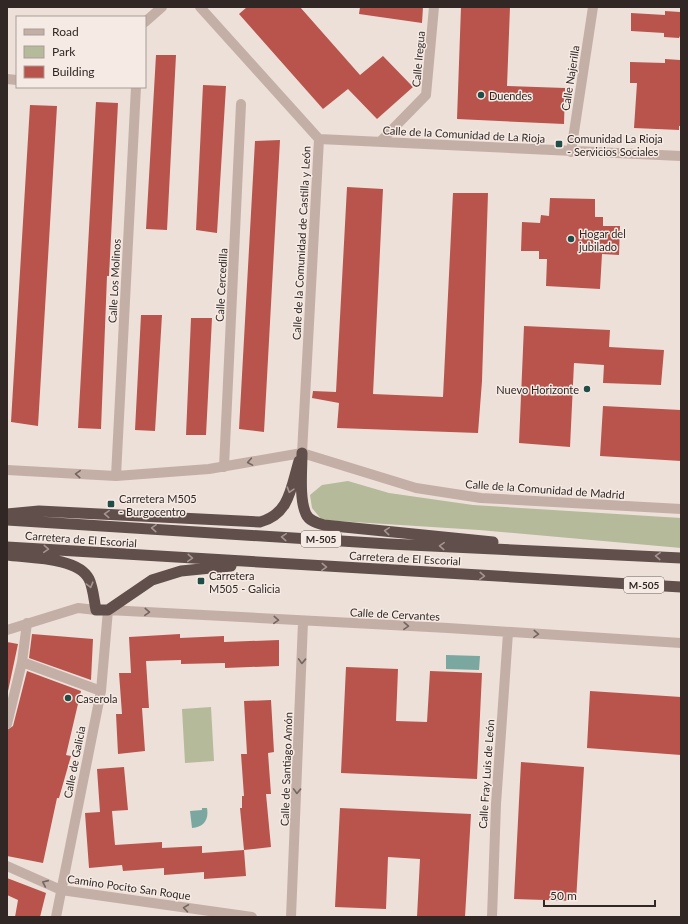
<svg xmlns="http://www.w3.org/2000/svg" width="688" height="924" viewBox="0 0 688 924" font-family="Lato,sans-serif">
<rect width="100%" height="100%" fill="#ede0d9"/>
<path fill="#b5ba9b" d="M348,481L389,493L473,505L681,518V548L479,530L322,520L312,508L310,495L322,485Z
M211,707L214,761L185,763L182,709Z"/>
<path fill="#7ba7a1" d="M446,655L480,656L479,670L446,669Z
M202,808H207C209,820 204,827 192,828L190,811L202,810Z"/>
<path fill="#b8544c" d="M247,7H300L360,75L383,56L413,87L377,119L348,89L323,109L239,14Z
M360,7H423L422,23L359,14Z
M461,7H510L507,86L565,88L564,124L457,119Z
M665,11L680,12L681,34L679,38L664,37V33L631,31V13L665,15Z
M156,55H176L167,230L146,229Z
M665,59L680,60L681,126H679V130L634,128L637,83H630V62L665,63Z
M203,85L226,86L217,233L196,230Z
M96,102L118,103L109,276H107L101,429L78,428Z
M30,105L57,106L38,426L11,422Z
M280,140L264,432L239,429L255,141Z
M347,187L383,189L373,394L443,397L453,193H488L482,381L478,433L337,428L339,403L312,398L313,391L336,392Z
M550,198L595,199V217H603V226H620L619,255L602,254L600,289L546,286L547,259H539V251H521L522,222L540,223L541,215L549,216Z
M141,315H162L155,431L135,430Z
M191,318H212L206,435H186Z
M524,326L610,330L609,347L664,350L661,385L603,383L604,365L574,363L570,447L519,443Z
M603,406L681,410V461L600,456Z
M32,634L93,639L91,680L29,658Z
M180,634V638L224,636V642L279,640V666L225,668V663L181,664V660L146,661L149,708H142L145,751L118,754L116,714H122L119,673H131L129,637Z
M7,642L18,644L7,696Z
M346,667L398,669L396,721L427,722L430,671L482,673L477,779L341,773Z
M27,671L81,691L66,755L71,756L59,798H57L43,863L7,856V730L13,726Z
M590,691L681,697V755L587,748Z
M271,700L274,752L268,753L271,794H266L271,847L244,850L240,808H242V796H244L241,754H247L244,701Z
M521,762L584,767L576,901L514,899Z
M124,767L128,810L112,811L115,845L162,842V848L202,846V853L244,850L246,876L204,879V872L164,875V868L123,871L122,865L89,868L85,813L100,812L97,769Z
M340,808L471,814L465,917H417L420,859L388,857L386,909L335,907Z
M7,878L46,893L40,917H15L18,900L7,895Z"/>
<g fill="none" stroke-linecap="round" stroke-linejoin="round">
<path stroke="#c4afa6" stroke-width="10" d="M200,7L319,139L302,453
M145,22L162,7
M7,79L17,80
M319,139L681,156
M380,142L426,95L434,7
M571,152L593,7
M224,467L241,104
M7,470L116,476L209,469L302,453L416,488L481,498L681,509
M116,476L136,87
M7,630L78,608L96,610
M22,662L101,691
M7,724L22,662L27,623
M7,866L61,890L252,917
M56,917L101,691L108,610L448,628L681,643
M291,917L303,622
M492,917L496,804L508,633"/>
<path stroke="#614f4c" stroke-width="11" d="M302,453C302,470 299,499 306,514C309,521 317,523 324,525L493,542
M7,514L39,511L260,522C290,514 291,487 299,461
M7,520L389,544L681,558
M7,547L681,587
M7,555C29,558 78,557 89,579C93,587 94,600 96,610H108L152,580L181,571L231,566"/>
</g>
<defs><path id="oneway-chevron" d="M-2-3.5L2.5 0L-2 3.5" fill="none" stroke-width="1.6" stroke-linecap="round" stroke-linejoin="round"/></defs>
<g stroke="#736560">
<use href="#oneway-chevron" transform="translate(250 462) rotate(170)"/>
<use href="#oneway-chevron" transform="translate(78 474) rotate(-177)"/>
<use href="#oneway-chevron" transform="translate(147 612) rotate(3)"/>
<use href="#oneway-chevron" transform="translate(276 620) rotate(3)"/>
<use href="#oneway-chevron" transform="translate(406 626) rotate(3)"/>
<use href="#oneway-chevron" transform="translate(536 634) rotate(3)"/>
<use href="#oneway-chevron" transform="translate(302 661) rotate(92)"/>
<use href="#oneway-chevron" transform="translate(297 791) rotate(92)"/>
<use href="#oneway-chevron" transform="translate(45 883) rotate(-156)"/>
<use href="#oneway-chevron" transform="translate(186 908) rotate(-172)"/>
</g>
<g stroke="#a49590">
<use href="#oneway-chevron" transform="translate(290 490) rotate(107)"/>
<use href="#oneway-chevron" transform="translate(107 514) rotate(-177)"/>
<use href="#oneway-chevron" transform="translate(154 528) rotate(-176)"/>
<use href="#oneway-chevron" transform="translate(387 531) rotate(-175)"/>
<use href="#oneway-chevron" transform="translate(284 537) rotate(-176)"/>
<use href="#oneway-chevron" transform="translate(442 546) rotate(-177)"/>
<use href="#oneway-chevron" transform="translate(46 549) rotate(4)"/>
<use href="#oneway-chevron" transform="translate(658 556) rotate(-177)"/>
<use href="#oneway-chevron" transform="translate(190 558) rotate(4)"/>
<use href="#oneway-chevron" transform="translate(324 567) rotate(3)"/>
<use href="#oneway-chevron" transform="translate(482 576) rotate(3)"/>
<use href="#oneway-chevron" transform="translate(90 585) rotate(75)"/>
</g>
<g fill="#214d49" stroke="#f6ebe4" stroke-width="1.5">
<circle cx="481" cy="95" r="4"/>
<rect x="555" y="140" width="8" height="8" rx="2"/>
<circle cx="571" cy="239" r="4"/>
<circle cx="587" cy="389" r="4"/>
<rect x="107" y="500" width="8" height="8" rx="2"/>
<rect x="197" y="577" width="8" height="8" rx="2"/>
<circle cx="68" cy="698" r="4"/>
</g>
<g text-anchor="middle" dominant-baseline="central" stroke-width="3" stroke-linejoin="round" paint-order="stroke">
<g fill="#f6ebe4" stroke="#6c625f" stroke-width="1">
<rect x="301" y="531" width="40" height="16" rx="3"/>
<rect x="624" y="577" width="40" height="16" rx="3"/>
</g>
<g font-size="10" font-weight="bold" fill="#312826">
<text x="321" y="539">M-505</text>
<text x="644" y="585">M-505</text>
</g>
<g font-size="11" fill="#312826" stroke="#f6ebe4">
<text transform="translate(418 59) rotate(-85)">Calle Iregua</text>
<text transform="translate(570 78) rotate(-81)">Calle Najerilla</text>
<text transform="translate(464 134) rotate(3)">Calle de la Comunidad de La Rioja</text>
<text transform="translate(301 243) rotate(-87)">Calle de la Comunidad de Castilla y León</text>
<text transform="translate(114 281) rotate(-87)">Calle Los Molinos</text>
<text transform="translate(221 285) rotate(-87)">Calle Cercedilla</text>
<text transform="translate(545 489) rotate(4)">Calle de la Comunidad de Madrid</text>
<text transform="translate(81 539) rotate(4)">Carretera de El Escorial</text>
<text transform="translate(405 558) rotate(3)">Carretera de El Escorial</text>
<text transform="translate(395 614) rotate(3)">Calle de Cervantes</text>
<text transform="translate(74 762) rotate(-79)">Calle de Galicia</text>
<text transform="translate(286 769) rotate(-88)">Calle de Santiago Amón</text>
<text transform="translate(486 774) rotate(-86)">Calle Fray Luis de León</text>
<text transform="translate(129 887) rotate(8)">Camino Pocito San Roque</text>
</g>
<g font-size="11" fill="#312826" stroke="#f6ebe4" text-anchor="start">
<text x="489" y="95">Duendes</text>
<text x="567" y="138">Comunidad La Rioja<tspan x="567" dy="13">- Servicios Sociales</tspan></text>
<text x="579" y="233">Hogar del<tspan x="579" dy="13">jubilado</tspan></text>
<text x="579" y="389" text-anchor="end">Nuevo Horizonte</text>
<text x="119" y="498">Carretera M505<tspan x="119" dy="13">- Burgocentro</tspan></text>
<text x="209" y="575">Carretera<tspan x="209" dy="13">M505 - Galicia</tspan></text>
<text x="76" y="698">Caserola</text>
</g>
</g>
<rect width="688" height="924" fill="none" stroke="#312826" stroke-width="16"/>
<rect x="16" y="16" width="130" height="72" fill="#f6ebe4" stroke="#a79d98"/>
<rect x="24" y="29" width="20" height="6" fill="#c4afa6" stroke="#a79d98"/>
<text x="52" y="36" font-size="12" fill="#312826">Road</text>
<rect x="24" y="46" width="20" height="12" fill="#b5ba9b" stroke="#a79d98"/>
<text x="52" y="56" font-size="12" fill="#312826">Park</text>
<rect x="24" y="66" width="20" height="12" fill="#b8544c" stroke="#a79d98"/>
<text x="52" y="76" font-size="12" fill="#312826">Building</text>
<path d="M544 900v6h111v-6" fill="none" stroke="#312826" stroke-width="2"/>
<text x="550" y="900" font-size="12" fill="#312826" stroke="#f6ebe4" stroke-width="3" paint-order="stroke">50 m</text>
</svg>
